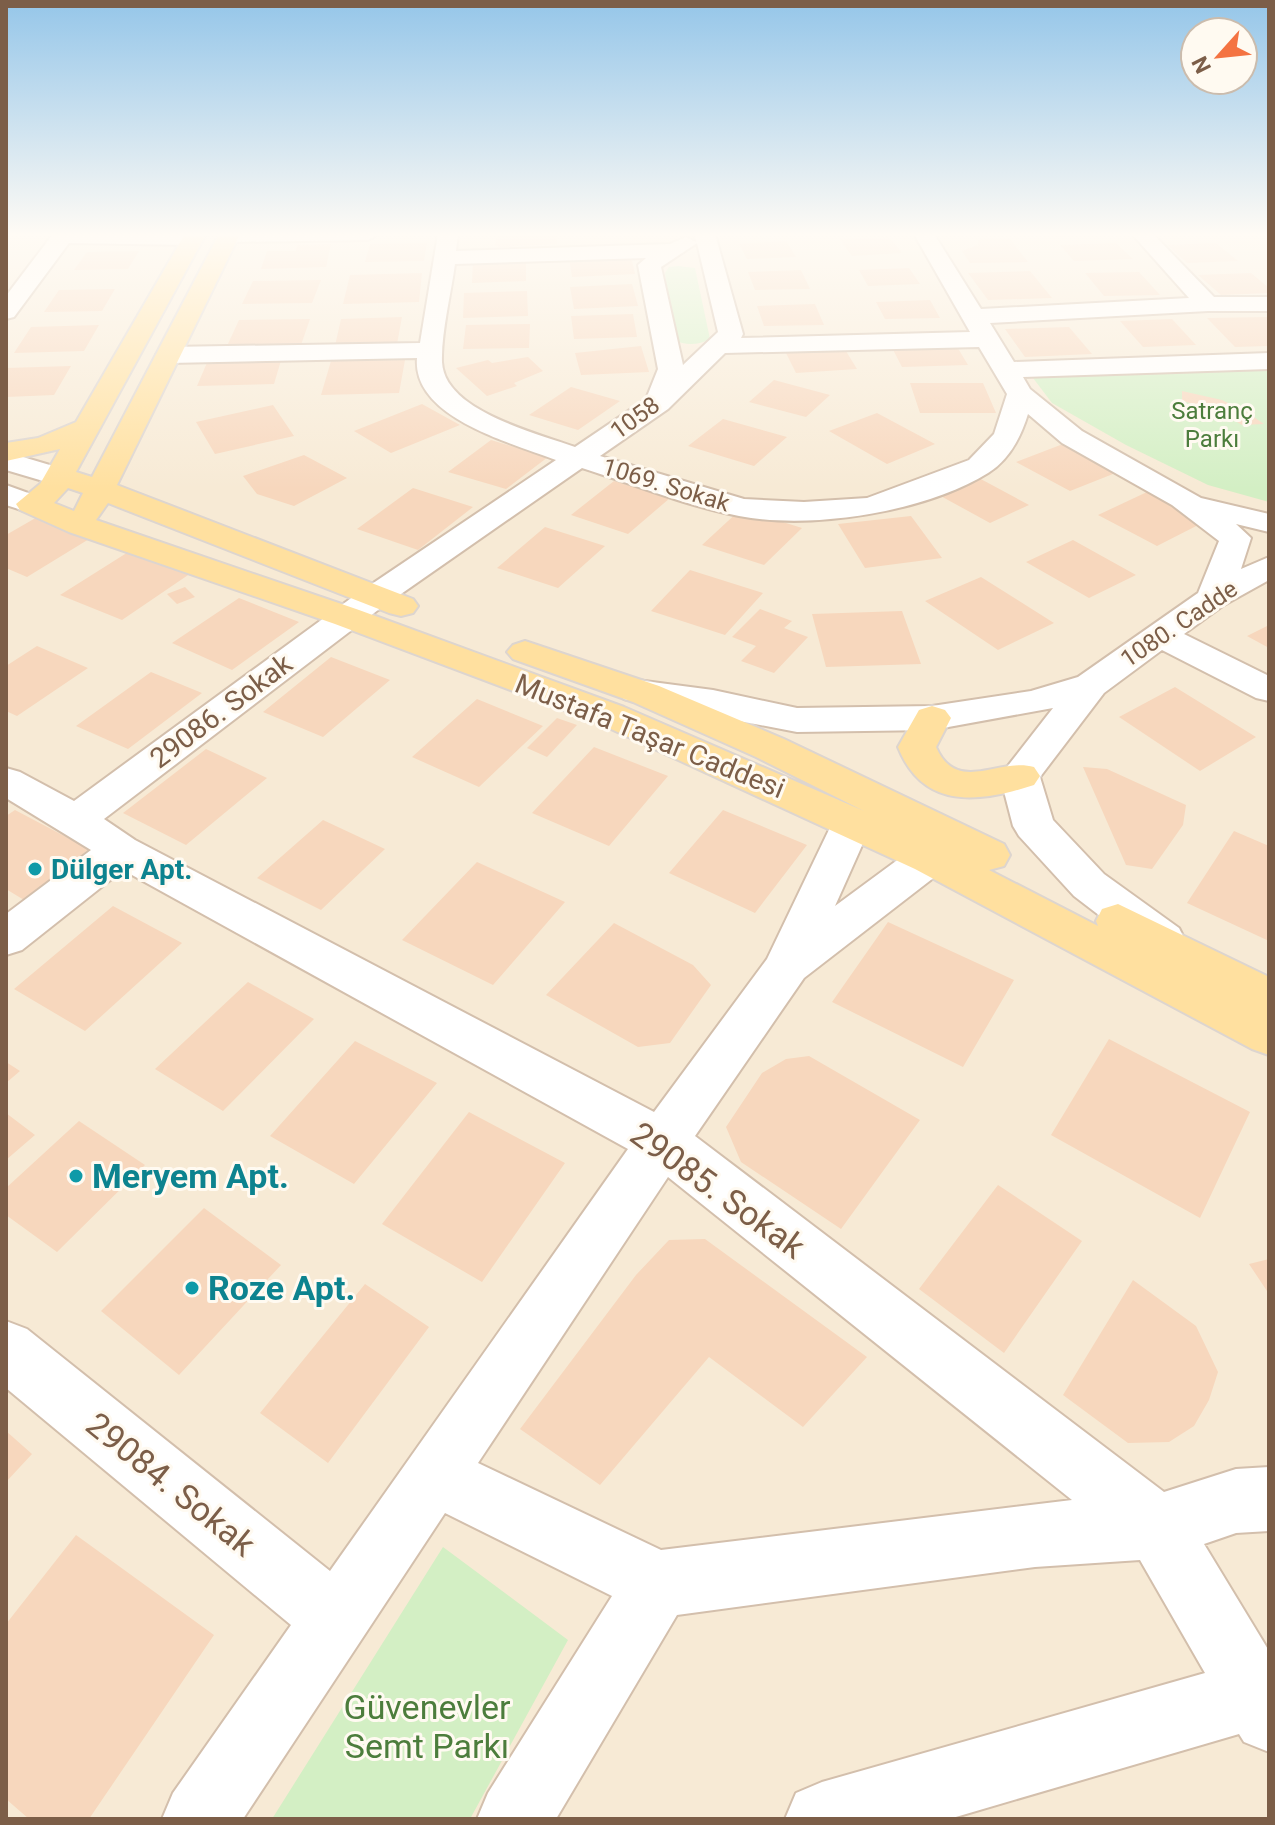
<svg xmlns="http://www.w3.org/2000/svg" width="1275" height="1825" viewBox="0 0 1275 1825" font-family="Roboto,sans-serif">
<rect width="100%" height="100%" fill="#fef7e8"/>
<path fill="#f7ead5" d="M6,234H1269V1819H6Z"/>
<path fill="#d3efc4" d="M678,266L695,268L710,339C699,345 686,346 674,340L665,273L669,267Z
M1269,369V502L1208,485L1126,445L1052,403L1030,374Z
M443,1547L568,1640L470,1819H272Z"/>
<path fill="#f7d7bd" d="M497,234H556L557,244L500,247L495,245Z
M1053,234H1100V236L1057,237Z
M889,237L902,253L852,256L840,240Z
M1010,239L1028,262L970,263L962,251L978,245V240Z
M786,241L796,257L747,259L739,244Z
M427,243L424,261L365,262L370,244Z
M1116,243L1133,259L1074,261L1060,245Z
M1216,243L1238,261L1187,263L1167,245Z
M331,244L326,267L261,269L267,251H296L297,245Z
M139,251L128,269L74,270L87,252Z
M631,256L635,274L572,277L569,258Z
M526,259V281L472,283L473,260Z
M909,268L920,284L868,286L859,270Z
M801,270L810,289L755,290L748,272Z
M1030,271L1052,298L988,300L968,273Z
M1139,272L1160,295L1104,296L1085,273Z
M422,273L419,302L343,304L350,275Z
M1251,273L1269,288V293L1221,295L1198,275Z
M321,280L312,303L242,304L253,281Z
M632,284L638,306L574,309L570,287Z
M115,289L102,311L44,312L59,290Z
M527,291L528,316L463,318L464,293Z
M930,300L940,318L885,319L876,302Z
M815,304L824,325L764,326L757,306Z
M633,314L637,337L574,339L571,316Z
M402,317L397,344L335,346L341,319Z
M1269,317V346L1235,347L1207,318Z
M310,319L301,345L227,346L239,320Z
M1172,319L1196,345L1143,347L1120,321Z
M530,324L529,348L463,349L466,325Z
M99,325L84,351L14,353L31,327Z
M1069,327L1092,354L1025,357L1005,329Z
M953,340L968,365L902,367L889,342Z
M841,343L857,369L796,373L783,347Z
M641,346L649,372L581,375L575,353Z
M282,357L274,384L197,386L209,358Z
M528,357L543,371L514,383L517,386L487,396L456,368L488,360L492,363Z
M405,360L399,393L321,395L331,361Z
M71,366L54,395L6,397V368Z
M774,380L830,395L806,417L749,402Z
M910,383H983L996,413H920Z
M571,387L620,401L578,430L529,415Z
M1182,391L1222,400L1245,411L1264,424L1242,425L1217,410L1182,401Z
M422,404L460,425L391,453L354,431Z
M273,405L294,436L215,454L196,422Z
M877,413L935,444L887,464L829,431Z
M723,419L787,437L754,466L688,446Z
M491,440L548,457L506,489L448,472Z
M1063,444L1118,472L1070,491L1016,462Z
M304,455L347,478L294,506L257,494L243,476Z
M977,477L1029,505L990,523L937,494Z
M614,481L670,498L628,534L571,515Z
M413,488L473,507L418,550L357,529Z
M1147,492L1206,521L1157,546L1098,515Z
M741,509L802,528L764,565L702,545Z
M39,516L94,536L27,577L6,568V535Z
M911,516L942,558L865,568L838,524Z
M545,527L605,546L558,588L497,568Z
M1073,540L1136,575L1089,598L1026,562Z
M133,549L194,571L122,620L60,595Z
M690,570L763,593L725,635L651,611Z
M981,577L1054,623L998,650L925,601Z
M185,587L195,597L177,604L167,594Z
M239,598L299,622L232,670L172,643Z
M760,609L792,621L784,628L808,637L774,673L741,661L756,646L732,637Z
M902,611L921,664L826,667L812,614Z
M1269,625V648L1247,636Z
M37,646L88,668L17,716L6,711V666Z
M331,657L390,680L323,737L263,712Z
M151,672L202,693L128,749L76,726Z
M1175,687L1256,737L1200,771L1119,717Z
M477,699L543,726L479,787L412,757Z
M557,718L577,725L547,757L527,748Z
M594,747L668,776L609,846L532,813Z
M206,749L267,778L186,845L123,813Z
M1083,767L1107,769L1186,805L1183,825L1152,869L1126,865Z
M15,810L89,849L24,900L6,889V816Z
M723,810L807,845L755,913L669,873Z
M323,820L385,849L321,910L257,878Z
M1234,831L1269,846V941L1187,903Z
M477,862L565,902L493,985L402,940Z
M113,906L182,943L85,1031L14,989Z
M888,922L1014,980L963,1067L832,1002Z
M614,923L693,965L711,985L670,1043L638,1047L546,995Z
M248,982L314,1019L223,1111L155,1069Z
M1109,1039L1250,1112L1200,1218L1051,1135Z
M355,1041L437,1083L354,1184L270,1136Z
M809,1056L920,1120L841,1229L741,1162L726,1127L762,1073L786,1059Z
M6,1062L20,1071L6,1083Z
M469,1112L565,1163L482,1282L382,1224Z
M6,1113L35,1135L6,1160Z
M79,1121L145,1165L57,1252L6,1215V1188Z
M998,1185L1082,1241L1004,1353L919,1289Z
M204,1208L281,1265L179,1375L101,1311Z
M705,1239L867,1357L803,1427L709,1357L600,1485L520,1429L636,1275L669,1240Z
M1269,1259V1294L1249,1264Z
M1133,1280L1196,1326L1218,1372L1209,1400L1194,1426L1169,1442L1128,1443L1063,1395Z
M365,1284L429,1327L328,1463L260,1413Z
M6,1431L32,1454L6,1482Z
M76,1535L214,1635L89,1819H29L6,1799V1624Z"/>
<g fill="none" stroke-linecap="round" stroke-linejoin="round">
<defs>
<path id="minor" d="M53,234H196L203,239L192,245L69,243L14,317L6,319V296Z
M219,234H379L368,240L228,242L220,241Z
M438,234H458L456,251L670,244L686,237L696,242L695,234H715L743,334L741,338L970,332L914,234H934L981,309L1189,298L1132,234H1153L1214,297H1269V311H1208L990,323L1014,362L1269,353V369L1023,377L1030,389L1082,431L1201,498L1269,514V532L1236,524L1251,538L1241,569L1269,557V580L1224,605L1184,634L1269,676V701L1256,698L1162,650L1104,693L1040,777L1053,820L1104,874L1179,928L1185,940L1179,952L1163,957L1147,952L1074,896L1019,836L1013,826L1000,776L1053,708L932,730L797,732L624,699L619,691L624,683L637,680L713,690L797,708L932,706L1031,691L1078,677L1198,593L1219,541L1172,505L1062,443L1028,414C1021,437 1009,460 988,473C925,512 812,530 739,516C686,506 633,484 582,468L378,610L104,819L135,840L654,1112L767,959L837,813L851,809L865,813L872,823L835,906L915,847L930,843L945,847L951,858L945,869L804,978L695,1136L1164,1492L1236,1469L1269,1467V1531L1236,1533L1204,1544L1269,1651V1752L1244,1742L1239,1734L949,1819H785L796,1793L822,1782L1205,1673L1140,1560L1035,1567L677,1615L556,1819H477L488,1793L612,1596L445,1513L243,1819H162L173,1793L291,1625L6,1388V1321L27,1329L330,1571L628,1149L123,870L22,950L6,955V914L91,850L6,798V768L20,772L74,801L354,596L556,460C512,443 412,418 417,358L169,363L160,360L156,355L160,350L169,347L420,343ZM697,243L718,332L683,365L661,267ZM646,258L638,265L658,369L646,399L575,447C537,433 444,411 442,362C441,333 451,294 455,264ZM979,347L1007,394L994,434L969,460L867,498L804,502L744,499L600,456L668,409L725,353ZM668,1177L1072,1500L661,1550L478,1463Z
M6,452L70,471L75,477L70,483L60,486L6,470Z
M6,485L42,498L46,504L42,510L31,513L6,505Z"/>
<path id="major" d="M185,234H206L76,472L92,477L219,234H240L117,485L413,599L418,606L413,613L401,616L389,613L108,503L96,520L359,610L624,707L864,811L756,757L633,702L513,659L507,652L513,645L525,641L537,645L659,686L784,739L1004,844L1010,855L1004,866L989,870L1098,926L1096,921L1102,909L1118,904L1269,977V1055L1252,1049L915,869L598,723L335,624L69,532L20,510L16,504L40,484L60,449L6,461V443L38,438L76,422ZM68,488L83,493L74,511L54,503Z
M932,706L945,710L951,718L936,747C957,795 999,757 1034,767L1040,776L1034,785C979,803 923,810 898,747L919,710Z"/>
</defs>
<use href="#minor" stroke="#d3bfac" stroke-width="4"/>
<use href="#major" stroke="#ddd5cf" stroke-width="4"/>
<use href="#minor" fill="#fff" fill-rule="evenodd"/>
<use href="#major" fill="#ffe09f" fill-rule="evenodd"/>
</g>
<linearGradient id="sky" x2="0" y2="1"><stop stop-color="#95c6e9"/><stop offset="0.48" stop-color="#fffbf5"/><stop offset="1" stop-color="#fffbf5" stop-opacity="0"/></linearGradient>
<rect width="1275" height="489" fill="url(#sky)"/>
<g fill="#0f9aa8" stroke="#fffaf1" stroke-width="3">
<circle cx="35" cy="869" r="8"/>
<circle cx="76" cy="1176" r="8"/>
<circle cx="192" cy="1288" r="8"/>
</g>
<g text-anchor="middle" dominant-baseline="central" stroke-width="6" stroke-linejoin="round" paint-order="stroke">
<g font-size="24" fill="#4c7d3c" stroke="#fffaf1">
<text x="1212" y="411">Satranç<tspan x="1212" dy="28">Parkı</tspan></text>
</g>
<g font-size="24" fill="#7c5e48" stroke="#fffaf1">
<text transform="translate(635 418) rotate(-36)">1058</text>
<text transform="translate(666 485) rotate(17)">1069. Sokak</text>
<text transform="translate(1179 624) rotate(-34)">1080. Cadde</text>
</g>
<g font-size="28" fill="#7c5e48" stroke="#fffaf1">
<text transform="translate(221 711) rotate(-37)">29086. Sokak</text>
<text transform="translate(650 736) rotate(22)">Mustafa Taşar Caddesi</text>
</g>
<g font-size="28" font-weight="bold" fill="#0d838f" stroke="#fffaf1" text-anchor="start">
<text x="51" y="869">Dülger Apt.</text>
</g>
<g font-size="34" font-weight="bold" fill="#0d838f" stroke="#fffaf1" text-anchor="start">
<text x="92" y="1176">Meryem Apt.</text>
<text x="208" y="1288">Roze Apt.</text>
</g>
<g font-size="34" fill="#7c5e48" stroke="#fffaf1">
<text transform="translate(718 1190) rotate(36)">29085. Sokak</text>
<text transform="translate(171 1484) rotate(39)">29084. Sokak</text>
</g>
<g font-size="34" fill="#4c7d3c" stroke="#fffaf1">
<text x="427" y="1707">Güvenevler<tspan x="427" dy="39">Semt Parkı</tspan></text>
</g>
</g>
<rect width="1275" height="1825" fill="none" stroke="#7c5e48" stroke-width="16"/>
<g transform="translate(1219 56) rotate(243)"><circle r="38" fill="#fffaf1" stroke="#cbbcad" stroke-width="2"/>
<path d="M0-6L14 30L0 20L-14 30Z" fill="#f47342"/>
<text y="-12" font-size="22" font-weight="bold" text-anchor="middle" fill="#7c5e48">N</text>
</g>
</svg>
